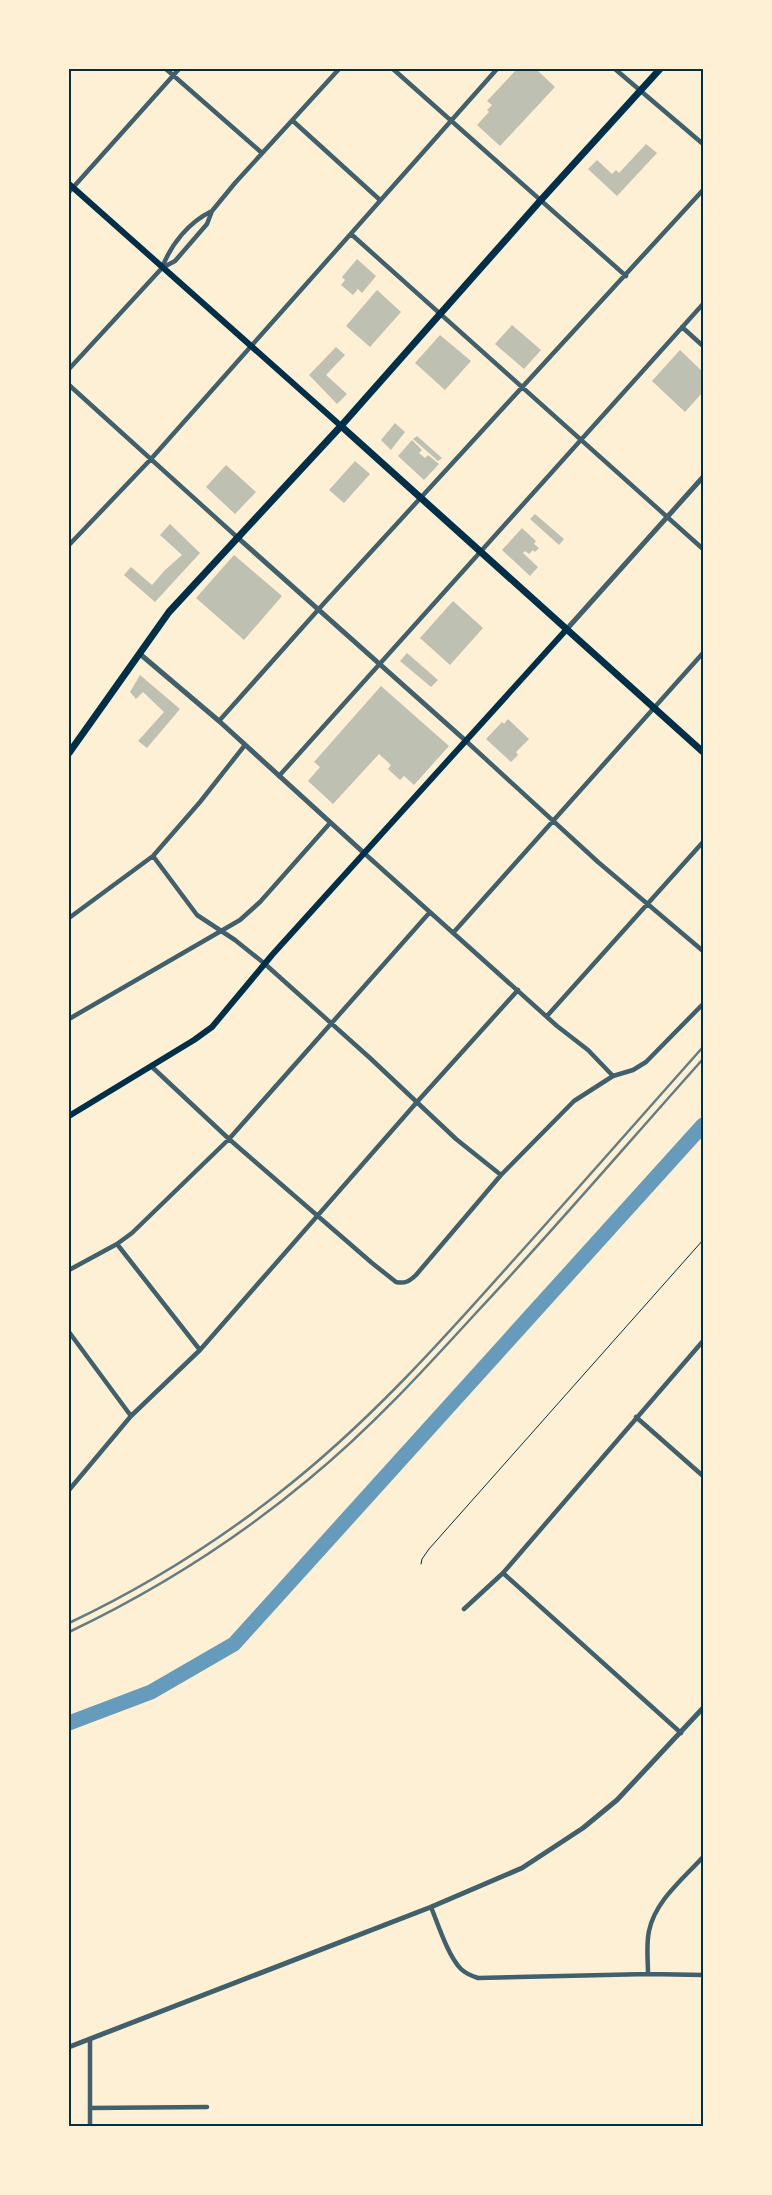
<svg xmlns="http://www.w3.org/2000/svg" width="772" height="2195" viewBox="0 0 772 2195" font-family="'DM Sans',sans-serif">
<rect width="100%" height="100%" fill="#fdf0d5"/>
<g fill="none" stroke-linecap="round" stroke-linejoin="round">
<path stroke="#669bbc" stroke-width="15" d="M69,1723L151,1692L234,1644L703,1125"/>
</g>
<path fill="#bec0b2" d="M517,69H536L555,87L500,146L477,125L489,112L487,110L492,105L487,101Z
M646,144L657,153L617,196L588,169L597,160L612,174L616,170L619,173Z
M357,259L376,276L362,293L358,289L353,295L341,285L345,280L342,277Z
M377,290L401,312L370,347L346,326Z
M512,325L541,350L524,369L495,344Z
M440,335L471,361L445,390L415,363Z
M336,347L345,355L326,375L347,394L337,404L309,375Z
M680,350L703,372V392L685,412L652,381Z
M395,423L405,432L391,450L381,440Z
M417,436L442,458L438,461L413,439Z
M412,440L422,450L419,453L425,458L428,455L439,464L424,480L398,456Z
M355,461L370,474L344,503L329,490Z
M226,465L256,492L235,514L206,487Z
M535,514L564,539L559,545L530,519Z
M170,524L200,553L155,602L124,575L131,567L152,585L165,570L182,555L160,535Z
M522,528L536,541L534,544L539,548L535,552L533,550L529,554L525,551L523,553L538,567L530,576L502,550Z
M234,555L282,596L244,640L196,598Z
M453,601L483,628L450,665L420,638Z
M407,653L438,680L431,687L400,661Z
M140,675L180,709L147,748L138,741L164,712L143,692L136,699L130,692Z
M381,686L449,746L414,785L404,776L400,780L388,769L391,765L379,754L333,804L308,781L320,767L314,762Z
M508,719L529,739L516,752L518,755L511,762L486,739L502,722L504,724Z"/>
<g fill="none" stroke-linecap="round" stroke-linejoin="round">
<path stroke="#003049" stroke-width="1" d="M421,1564L422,1559L429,1549L703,1240"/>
<path stroke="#3f606c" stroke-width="4.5" d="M166,69L262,153
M393,69L626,276
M615,69L703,144
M293,121L380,200
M69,192L179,69
M351,234L703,549
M162,268C171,244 189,222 212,211
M682,327L703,346
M69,369L162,268L175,261L207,224L212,211L235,183L339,69
M69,385L237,537
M69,545L151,459L497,69
M219,721L326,601L703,190
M466,741L598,862L703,951
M279,776L703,304
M364,853L557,1026L588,1050L613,1076
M153,856L197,915L235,940L265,964L370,1058L456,1139L501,1175
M69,918L153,856L200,802L245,745
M453,933L703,653
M547,1016L703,842
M69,1019L240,920L260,902L330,823
M151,1066L229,1139L372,1263L396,1282C405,1284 410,1281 416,1275L501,1175L574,1101L613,1076L633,1070L646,1062L703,1004
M117,1244L200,1350
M69,1270L117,1244L132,1233L229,1139L430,912
M69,1332L131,1416
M636,1417L703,1476
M69,1490L131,1416L200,1350L417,1102L518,990
M503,1573L681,1733
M464,1609L503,1573L703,1341
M431,1907C438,1924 448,1956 461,1969C466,1974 472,1976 478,1978L648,1974L703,1975
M648,1974C648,1960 646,1945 649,1931C655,1901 683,1879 703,1857
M90,2039V2126
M90,2108L207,2107"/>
<path stroke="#3f606c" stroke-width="5" d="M237,537L466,741
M566,630L703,477
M140,654L219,721L364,853
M69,2047L431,1907L522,1868L583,1828L617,1800L703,1708"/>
<path stroke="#003049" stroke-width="6" d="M69,184L341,426
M69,1116L194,1040L212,1027L272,955L566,630"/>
<path stroke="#003049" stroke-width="7" d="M341,426L703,752
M69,753L169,612L341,426L540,201L660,69"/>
<path stroke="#657d81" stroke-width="2.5" d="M69,1623C143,1588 214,1544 279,1493C365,1426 438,1345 510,1264C575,1192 639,1119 703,1047
M69,1632C155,1591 236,1540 309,1479C370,1429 422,1372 475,1314C553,1231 627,1144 703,1059"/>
</g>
<rect width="772" height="2195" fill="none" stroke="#fdf0d5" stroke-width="140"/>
<rect x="70" y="70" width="632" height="2055" fill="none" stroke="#003049" stroke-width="2"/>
</svg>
